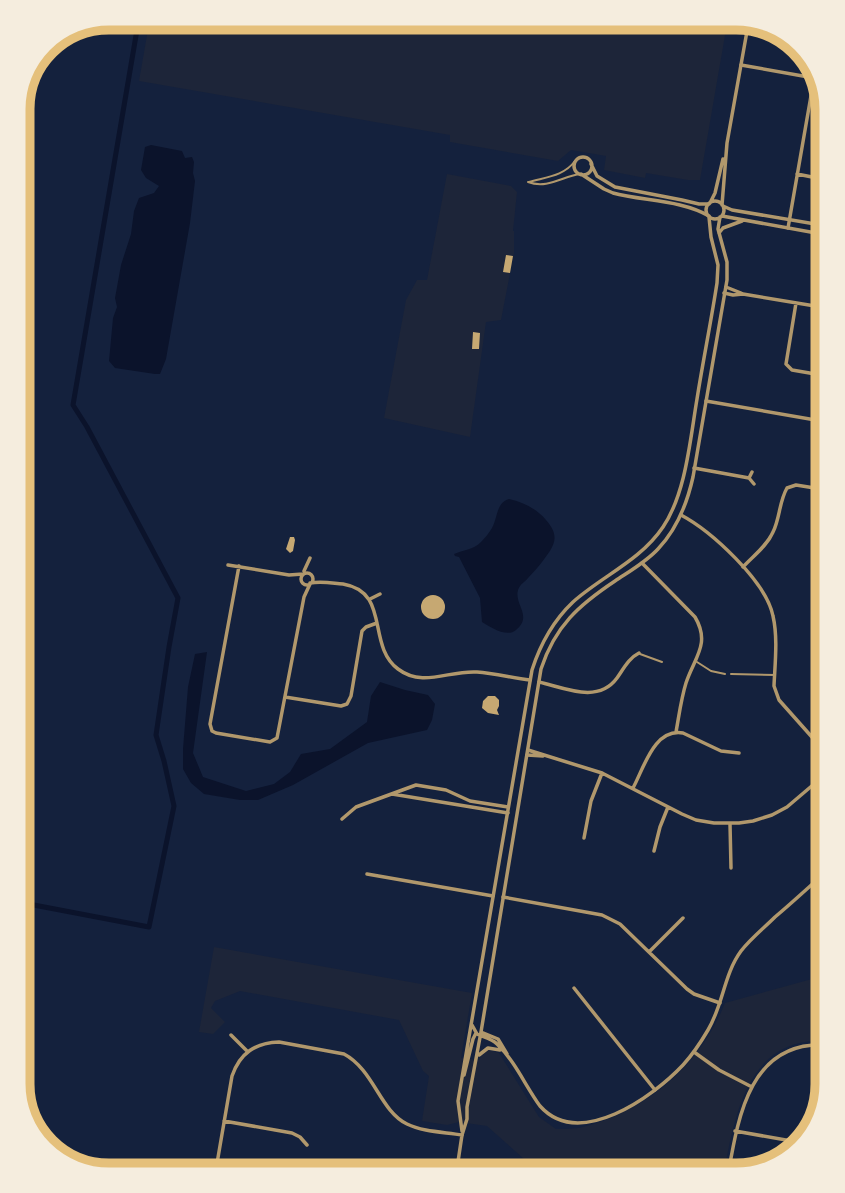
<svg xmlns="http://www.w3.org/2000/svg" width="845" height="1193" viewBox="0 0 845 1193" font-family="'Work Sans',sans-serif">
<rect width="100%" height="100%" fill="#14213d"/>
<path fill="#1d2539" d="M150,18H728L700,180H688L646,173L645,178L604,170L606,156L571,150L558,161L450,142V135L139,81Z
M447,174L511,186L517,192L513,231H514V253L501,320L486,322L470,437L384,418L406,300L417,280H427Z
M214,947L472,993L461,1058L479,1060L483,1053L489,1050L499,1053L539,1117L556,1129C565,1129 575,1129 583,1127C647,1111 701,1064 725,1003L812,979L827,981V1041C749,1036 735,1112 724,1173L682,1165L664,1175H542L487,1126L459,1122L447,1125L422,1121L429,1076L423,1071L399,1020L240,991L215,1001L211,1008L225,1022L213,1034L199,1032Z"/>
<path fill="#0b132b" d="M151,145L182,151L185,158L192,157L194,162L193,173L195,181L190,223L166,359L160,374H155L115,368L109,361L113,318L117,307L115,298L121,265L131,234L134,211L139,198L154,193L159,186L146,178L141,170L145,147Z
M509,499C523,502 537,509 546,520C561,537 554,546 542,562C538,567 533,573 528,578C525,582 520,584 518,590C514,605 533,616 516,630C507,638 490,627 482,622L480,598L459,557L455,556L454,554C463,550 473,550 481,542C485,538 489,533 492,528C498,517 496,503 509,499Z
M207,652L193,753L203,777L246,791L274,784L290,772L301,754L330,749L367,722L371,696L380,682L405,690L428,695L435,704L432,720L427,730L368,743L293,785L258,800H240L204,794L191,783L183,769V749L188,687L195,654Z"/>
<g fill="none" stroke-linecap="round" stroke-linejoin="round">
<path stroke="#0b132b" stroke-width="5" d="M18,902L149,927L174,806L164,761L156,735L169,647L178,598L87,427L73,405L139,18"/>
</g>
<path fill="#c6a872" d="M506,255L513,256L510,273L503,272Z
M473,332L480,333L479,349H472Z
M290,537H294L295,540L293,551L290,553L286,549Z
M421 607a12 12 0 1 1 24 0a12 12 0 1 1-24 0Z
M488,696H495L499,700V706L497,710L499,715L488,713L482,708L483,701Z"/>
<g fill="none" stroke-linecap="round" stroke-linejoin="round">
<path stroke="#b1986c" stroke-width="2" d="M528,182C547,189 562,177 579,174
M529,182C546,177 564,176 575,161
M640,654L662,662
M697,662L711,671L725,674
M731,674L775,675"/>
<path stroke="#b1986c" stroke-width="3.5" d="M741,65L814,78
M810,102L826,104
M574 166a9 9 0 1 1 18 0a9 9 0 1 1-18 0Z
M591,164L597,176L615,187L682,200L699,204H709
M581,174L604,189L613,193C643,201 682,200 709,216
M797,174L827,180
M788,228L816,67
M726,287L741,293
M724,293L733,295L743,294L827,308
M796,303L786,364L792,370L827,376
M706,401L827,422
M694,468L749,478
M752,472L749,478L754,484
M820,489L827,446
M681,515C711,531 766,581 773,616C778,638 775,663 774,686L779,700L827,754
M642,563L695,617C711,644 694,658 686,683C681,699 679,716 676,732
M228,565L289,575L303,574
M239,566L210,724L212,731L216,733L270,742L277,738L304,597L310,584
M743,567C753,556 767,546 773,532C780,518 779,502 787,488L796,485L827,490
M304,571L310,558
M301 579a6 6 0 1 1 12 0a6 6 0 1 1-12 0Z
M310,583C322,581 331,583 343,584C391,592 366,645 398,669C423,688 449,670 477,672C494,673 513,678 530,680
M370,599L380,594
M539,682C565,688 598,704 617,678C624,668 629,658 639,653
M285,697L341,706L347,704L351,696L362,631L366,627L377,623
M528,750L602,773L682,814L696,820L714,823H739L753,821L772,815L787,807L827,773
M527,755L543,756
M633,788C644,768 654,728 683,733L721,751L739,753
M392,794L508,813
M342,819L356,807L416,785L446,790L470,801L508,807
M730,824L731,868
M584,838L591,801L602,773
M654,851L660,827L668,807
M367,874L493,896
M503,897L602,915L620,924L687,989L694,994L720,1003
M649,952L683,918
M574,988L655,1090
M231,1035L247,1051
M694,1052L719,1070L752,1087
M224,1121L292,1133L300,1137L307,1145
M735,1131L803,1143
M215,1175L232,1076C240,1053 255,1043 279,1042L344,1054C374,1070 380,1111 407,1124C423,1132 444,1132 462,1135L456,1175
M728,1175C738,1117 750,1040 827,1045"/>
<path stroke="#b1986c" stroke-width="3.5" d="M706 210a9 9 0 1 1 18 0a9 9 0 1 1-18 0Z
M710,203L715,193L723,159
M722,205L727,143L749,20
M723,206L732,210L827,226
M722,216L827,235
M719,233L723,228L742,221
M472,1025L477,1034C483,1037 492,1039 497,1044C515,1061 526,1087 540,1106C579,1150 653,1097 683,1065C693,1054 701,1042 708,1030C723,1005 724,974 741,951C751,938 764,928 775,917C793,902 810,886 827,871
M481,1032L498,1039L507,1054
M479,1055L488,1048L500,1050
M464,1075L473,1039L476,1033
M462,1131L458,1101L532,670C540,645 553,621 573,602C602,576 640,561 663,527C686,493 690,440 697,399C703,361 711,322 717,283L718,265L711,237L709,217
M462,1135L467,1119V1107L481,1032L541,669C555,626 579,605 615,581C630,571 646,562 658,549C677,529 687,504 693,477L727,280V262L718,229L720,217"/>
</g>
<path d="M0 0H845V1193H0ZM109 30H736A79 79 0 0 1 815 109V1084A79 79 0 0 1 736 1163H109A79 79 0 0 1 30 1084V109A79 79 0 0 1 109 30Z" fill="#f5edde" fill-rule="evenodd"/>
<path fill="none" stroke="#e5c07b" stroke-width="9" d="M109 30H736A79 79 0 0 1 815 109V1084A79 79 0 0 1 736 1163H109A79 79 0 0 1 30 1084V109A79 79 0 0 1 109 30Z"/>
</svg>
